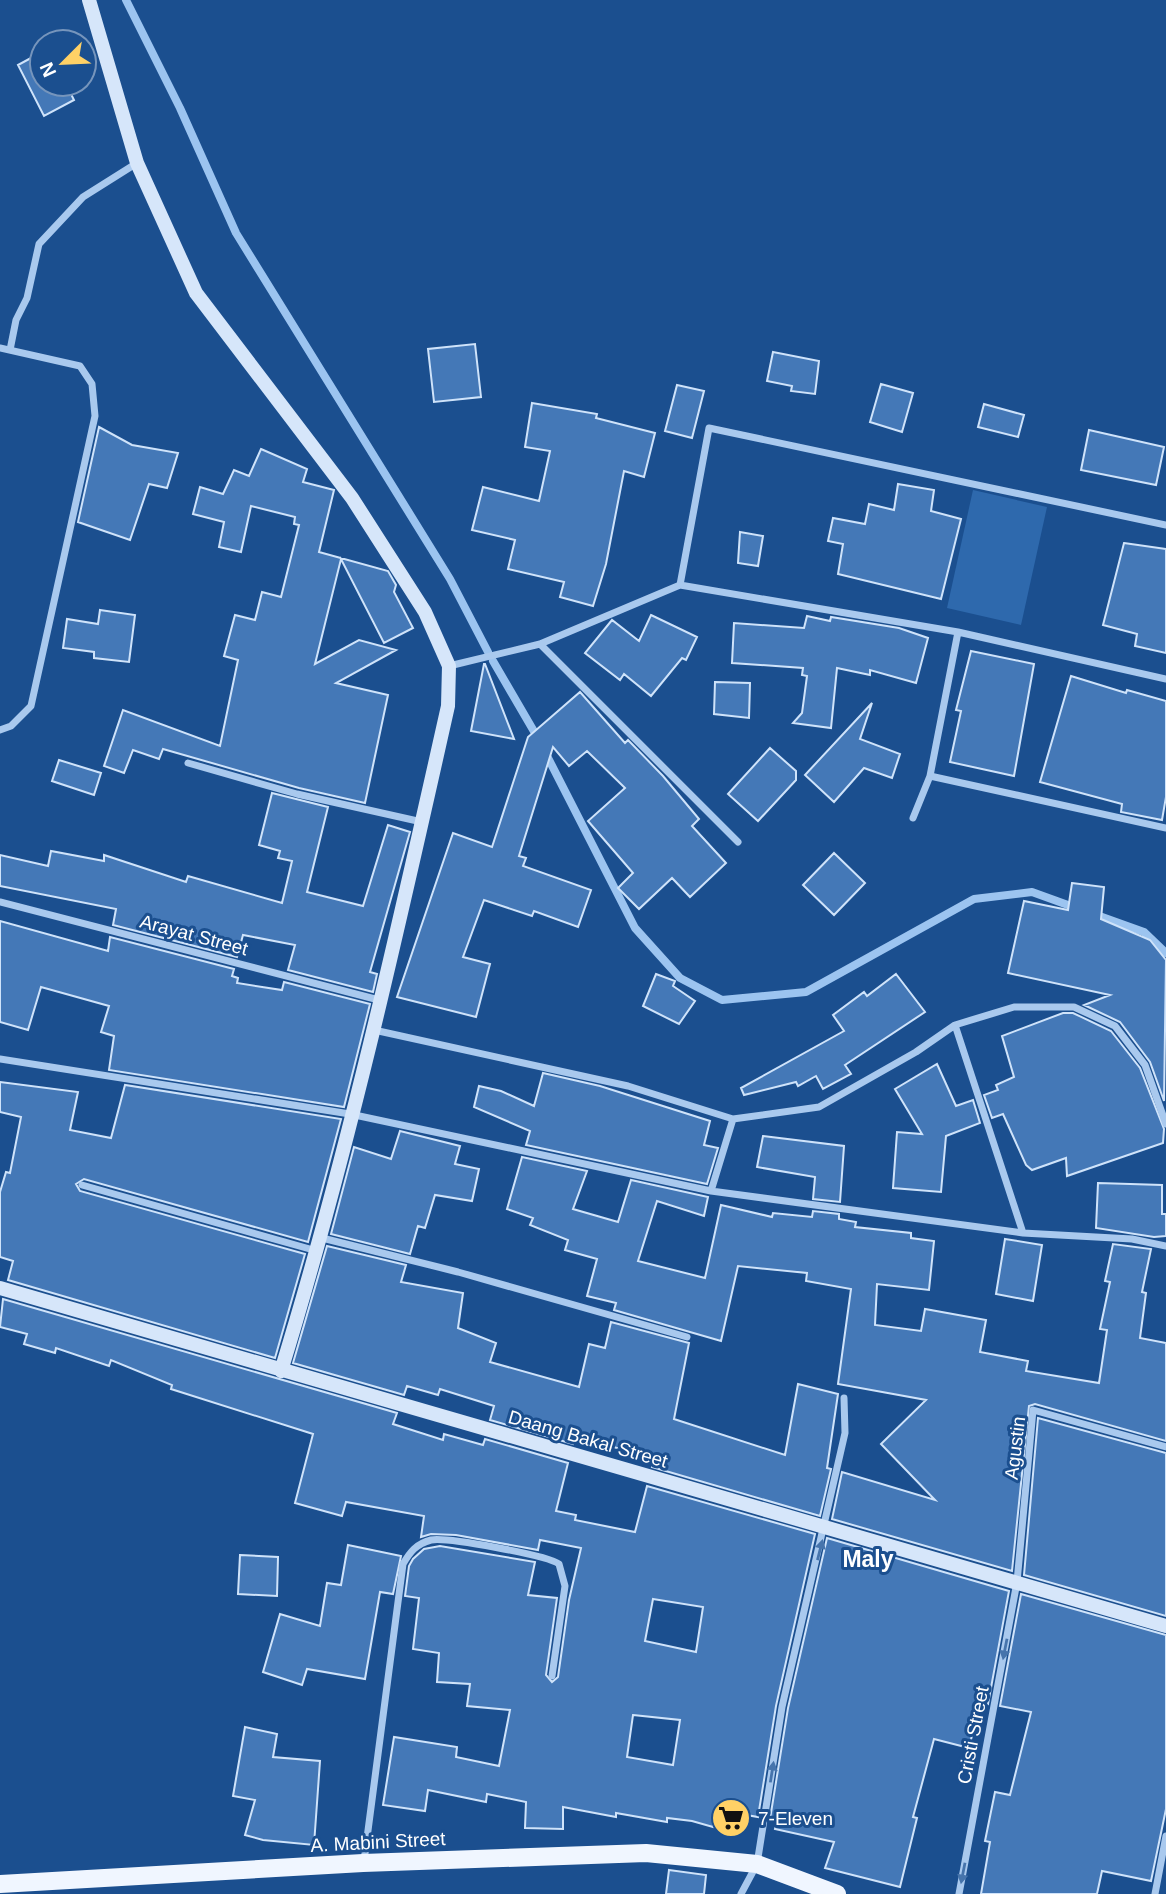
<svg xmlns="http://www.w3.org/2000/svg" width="1166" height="1894" viewBox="0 0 1166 1894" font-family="Arial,sans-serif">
<rect width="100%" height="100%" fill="#1b4f8f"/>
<path fill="#2e69ad" d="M973,490L1047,507L1021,625L947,608Z"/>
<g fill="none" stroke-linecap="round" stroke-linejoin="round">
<path stroke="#9cc4f0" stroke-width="8" d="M126,0L180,108L236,233L450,579L488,652
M493,661L539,740
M545,752L635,928L680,978L722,1000L806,992L974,899L1032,892L1079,909
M1091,913L1144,932L1166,953"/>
</g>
<path fill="#4478b7" stroke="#cfe3fa" stroke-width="2" fill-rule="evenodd" d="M42,52V84H66L74,100L44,116L18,65Z
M475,344L481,397L434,402L428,349Z
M773,352L819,361L815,394L791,391L792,386L767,381Z
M881,384L913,393L902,432L870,422Z
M677,385L704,391L692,438L665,431Z
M532,403L597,414L596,418L655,433L644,477L624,471L606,564L593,606L560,597L564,582L508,569L515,540L472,530L483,487L539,501L550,451L525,447Z
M984,404L1024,415L1018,437L978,427Z
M99,427L132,445L178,453L167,488L149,484L130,540L78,522Z
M1089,430L1164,447L1156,485L1081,470Z
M261,449L307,469L303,482L334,490L319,552L388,571L396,585L394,592L413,628L384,643L341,559L315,664L359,640L396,650L336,683L388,695L365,803L299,788L163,749L159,759L133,750L124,773L104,766L123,710L220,746L238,660L224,656L235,615L255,620L262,592L281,597L299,525L294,524L295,517L251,506L241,552L219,547L224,522L193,514L200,487L223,494L234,470L249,476Z
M898,484L934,490L931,511L961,519L941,599L838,574L843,544L828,541L833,518L865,524L869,504L894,510Z
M740,532L763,536L758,566L738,563Z
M1124,543L1166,549V653L1135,646L1137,634L1103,625Z
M100,610L135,615L129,662L94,658V652L63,648L67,619L98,624Z
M651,615L697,637L686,660L682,658L651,696L624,674L620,680L585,653L612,620L639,641Z
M807,616L830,621L831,617L899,628L928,638L916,683L870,670V675L837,668L831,728L793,723L802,713L807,676L802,675L803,668L732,663L734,623L804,628Z
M971,651L1034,664L1014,776L950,762L961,711L956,710Z
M484,664H485L514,739L471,731Z
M1071,676L1126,693L1127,690L1166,701V797L1162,820L1121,812L1122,804L1040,782Z
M715,682L750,683L749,718L714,714Z
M580,692L625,743L628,740L663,776L699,819L692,826L726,863L690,897L672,878L639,909L618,888L633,873L588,821L625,788L587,751L569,766L553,747L519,856L526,858L523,866L591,890L578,927L534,911L532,916L484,900L463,957L490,964L476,1017L397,997L453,833L492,847L528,737Z
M872,703L860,739L900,754L892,778L864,768L834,802L805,775Z
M770,748L796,771V780L758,821L728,794Z
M59,760L101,773L94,795L52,781Z
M272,793L328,807L307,892L363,906L388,825L410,832L370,972L377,974L373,992L288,970L295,945L243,935L237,957L113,925L116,909L0,886V855L48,866L51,851L104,861V855L186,882L188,876L282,903L292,861L278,858L280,851L259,845Z
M834,853L865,883L834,915L803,885Z
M1072,883L1104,887L1101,919L1150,940L1166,960L1164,1101L1150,1062L1120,1022L1084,1005L1110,995L1008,973L1024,901L1068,910Z
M0,921L108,951L110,937L234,969L232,976L238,978L237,983L282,990L284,982L370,1004L344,1107L109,1070L114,1036L101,1032L109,1006L41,987L28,1030L0,1022Z
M656,974L675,981L673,986L695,1001L679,1024L643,1006Z
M896,974L925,1012L845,1065L851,1074L823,1089L816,1076L798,1086L796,1082L744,1095L741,1088L844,1031L833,1015L864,992L867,996Z
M1063,1013H1073L1111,1031L1140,1068L1164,1129L1163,1143L1067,1176L1066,1158L1032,1170L1026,1165L1003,1114L992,1118L984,1095L998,1090L996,1085L1014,1077L1002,1036Z
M937,1064L956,1106L973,1100L980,1123L946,1136L941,1192L893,1188L897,1132L922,1134L895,1089Z
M543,1073L600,1086L710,1121L704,1145L718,1148L707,1184L526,1145L530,1131L474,1107L479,1086L501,1091L534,1106Z
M0,1082L78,1092L70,1130L111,1138L125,1085L341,1119L308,1242L84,1179L76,1184L80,1191L305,1254L275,1358L8,1280L13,1261L0,1257V1192L6,1172L10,1173L21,1117L0,1112Z
M400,1131L460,1146L455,1164L479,1169L472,1201L435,1195L425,1228L418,1226L410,1254L331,1234L354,1147L391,1159Z
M763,1136L844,1146L840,1202L813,1199L815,1177L757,1167Z
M522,1157L587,1171L573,1209L618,1222L631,1180L708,1197L704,1216L657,1201L638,1261L705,1278L721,1205L772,1217L773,1213L812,1217L813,1211L839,1214V1219L856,1222L855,1227L911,1233V1238L934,1241L929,1290L877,1284L875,1325L921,1331L925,1309L986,1320L980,1352L1028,1361L1026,1371L1099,1383L1107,1330L1100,1329L1110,1282L1105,1281L1113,1244L1151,1249L1142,1292L1146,1293L1140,1338L1166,1343V1441L1035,1404L1029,1406L1012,1571L832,1519L842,1472L935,1500L881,1444L926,1400L838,1384L851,1289L806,1281L807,1273L738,1266L721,1341L614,1310L616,1303L587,1296L597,1259L565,1250L568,1240L530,1225L533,1218L507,1209Z
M1098,1183L1162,1185V1214H1166V1236L1154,1237L1096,1228Z
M1005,1239L1042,1245L1033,1301L996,1294Z
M327,1246L406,1265L401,1282L463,1293L458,1328L496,1343L490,1362L579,1387L589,1344L605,1348L611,1322L689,1343L674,1419L785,1455L798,1384L838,1394L827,1468L831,1469L820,1516L652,1467L654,1459L631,1452L575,1436L573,1444L490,1420L494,1406L440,1389L438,1395L407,1386L404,1395L293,1363Z
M3,1299L397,1413L393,1424L443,1440L444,1434L483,1445L485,1439L568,1463L556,1511L576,1515L575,1520L635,1532L647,1486L815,1534L776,1706L758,1817L718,1810L713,1827L692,1821L667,1818V1822L616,1813V1817L563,1807V1829L525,1828L526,1802L487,1794L486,1802L428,1790L425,1811L383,1805L394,1737L457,1747L456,1757L499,1766L510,1710L467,1706L470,1684L437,1682L439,1653L413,1649L419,1598L405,1596L409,1566L413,1559L424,1549L440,1546L535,1562L528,1595L557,1598L546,1675L552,1682L558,1677L569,1600L581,1548L540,1540L538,1550L456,1535L431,1534L421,1537L424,1516L346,1502L342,1516L295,1503L313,1434L171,1389L172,1385L111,1360L109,1366L56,1348L55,1353L24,1344L27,1334L0,1327ZM653,1599L703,1607L696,1652L645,1641ZM633,1715L680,1720L673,1765L627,1757Z
M1038,1418L1166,1453V1616L1024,1575Z
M827,1538L1009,1591L988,1704L980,1702L969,1748L934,1739L913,1817L917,1818L900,1887L825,1868L834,1842L775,1829L777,1820L770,1819L788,1708Z
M348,1545L401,1556L393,1594L380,1592L365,1679L307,1669L302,1685L263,1672L280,1614L320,1626L327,1583L341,1585Z
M240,1555L278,1557L277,1596L238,1594Z
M1021,1594L1166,1635V1809L1151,1881L1102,1871L1097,1894H981L990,1842L985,1841L995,1792L1010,1795L1031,1712L1000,1706Z
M245,1727L277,1734L273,1757L320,1761L314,1845L263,1840L245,1835L255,1800L233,1796Z
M669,1870L706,1875L704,1894H666Z"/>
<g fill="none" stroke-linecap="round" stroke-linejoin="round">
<path stroke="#a9c9ee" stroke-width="7" d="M0,348L80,366L92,384L95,416L31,706L11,726L0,730
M10,350L16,320L27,298L39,244L83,197L137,163
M680,585L709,428L1166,525
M540,644L738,842
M449,666L540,644L680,585L958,632L1166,679
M188,763L297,794L422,822
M930,776L1166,828
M913,818L930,776L958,632
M0,902L379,1000
M955,1025L1023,1233
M374,1030L628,1086L733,1119L819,1107L916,1052L955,1025L1014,1007H1074L1115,1026L1145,1065L1166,1124
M0,1059L350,1114L711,1191L1023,1233L1132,1239L1166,1246
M82,1185L317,1251
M711,1191L733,1119
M322,1238L458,1272L687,1337
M364,1861L403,1564C410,1552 416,1544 431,1540C446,1537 547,1555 559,1564L565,1586L552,1676
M741,1894L757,1864L782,1707L845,1433L844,1398
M959,1894L1017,1582L1033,1410L1166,1447
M1155,1894L1166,1836"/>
<path stroke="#d6e6fa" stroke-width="14" d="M89,0L137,163L196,293L352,498L425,612L449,666L448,706C398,929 348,1153 281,1371
M0,1288L1166,1626"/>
<path stroke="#f0f6ff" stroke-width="18" d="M0,1884L363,1863L646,1853L757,1864L837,1894"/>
</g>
<defs><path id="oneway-solid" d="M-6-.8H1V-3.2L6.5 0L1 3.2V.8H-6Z" transform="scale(1.75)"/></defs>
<g fill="#4674ac">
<use href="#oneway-solid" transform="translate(820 1550) rotate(-76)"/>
<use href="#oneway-solid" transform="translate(1005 1649) rotate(101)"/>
<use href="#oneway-solid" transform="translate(772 1772) rotate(-81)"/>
<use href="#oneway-solid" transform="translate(963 1873) rotate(101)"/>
</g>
<defs>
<symbol id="supermarket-disc" viewBox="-11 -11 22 22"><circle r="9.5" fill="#ffd166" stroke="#1b4f8f"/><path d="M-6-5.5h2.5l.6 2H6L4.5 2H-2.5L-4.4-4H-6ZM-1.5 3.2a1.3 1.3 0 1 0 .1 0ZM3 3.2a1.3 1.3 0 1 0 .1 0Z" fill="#111"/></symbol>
</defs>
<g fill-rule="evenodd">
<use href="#supermarket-disc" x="709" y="1796" width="44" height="44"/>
</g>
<g text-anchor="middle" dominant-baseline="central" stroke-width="6" stroke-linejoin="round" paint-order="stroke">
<g font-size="19" fill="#fff" stroke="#1b4f8f">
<text transform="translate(194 935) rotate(15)">Arayat Street</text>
<text transform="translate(588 1439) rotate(16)">Daang Bakal Street</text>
<text transform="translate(1015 1448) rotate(-83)">Agustin</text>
<text transform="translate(973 1735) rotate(-79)">Cristi Street</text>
<text transform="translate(378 1842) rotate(-3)">A. Mabini Street</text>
</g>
<g font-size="19" fill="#fff" stroke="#1b4f8f" text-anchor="start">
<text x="758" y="1818">7-Eleven</text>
</g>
<g font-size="23" font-weight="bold" fill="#fff" stroke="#1b4f8f">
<text x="868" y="1559">Maly</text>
</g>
</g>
<g transform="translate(63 63) rotate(246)"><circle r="33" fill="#1b4f8f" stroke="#7695bc" stroke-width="2"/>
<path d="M0-5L12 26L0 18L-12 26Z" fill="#ffd166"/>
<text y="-10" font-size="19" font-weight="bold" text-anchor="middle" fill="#ffffff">N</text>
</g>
</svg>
